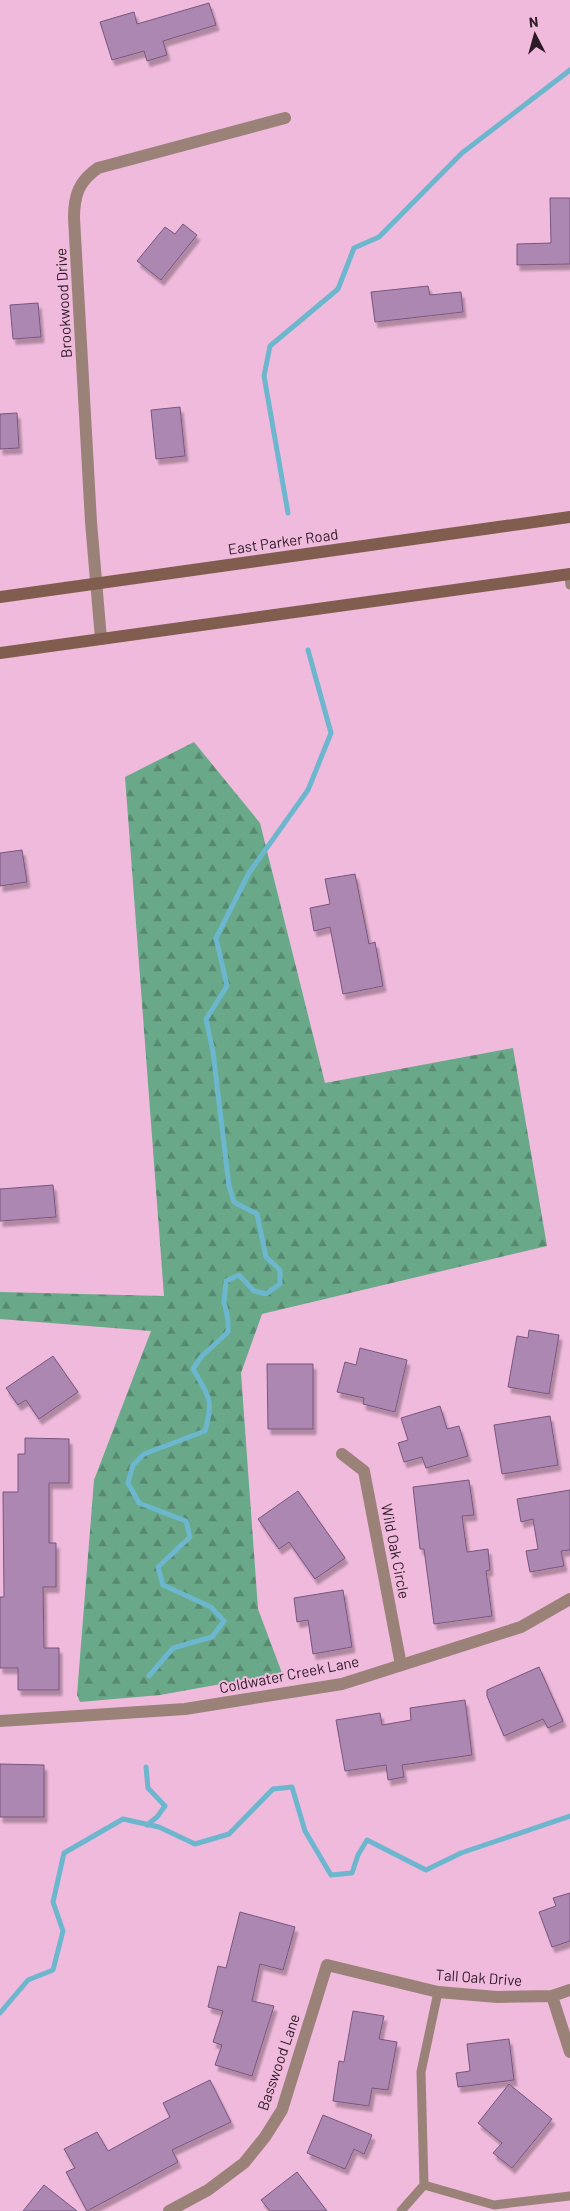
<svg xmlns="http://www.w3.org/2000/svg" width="570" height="2211" viewBox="0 0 570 2211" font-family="Barlow,sans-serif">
<defs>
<pattern id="forest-firs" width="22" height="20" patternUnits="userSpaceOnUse" patternTransform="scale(1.25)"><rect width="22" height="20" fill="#69a989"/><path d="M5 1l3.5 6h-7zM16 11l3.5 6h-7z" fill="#578970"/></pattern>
<filter id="shadow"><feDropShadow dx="3" dy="5.5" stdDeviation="1" flood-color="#0004"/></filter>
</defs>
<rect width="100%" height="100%" fill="#f0badc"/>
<path fill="url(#forest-firs)" d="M194,742L260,823L325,1083L513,1048L547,1246L262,1314L241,1373L258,1609L282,1673L160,1695L80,1702L77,1695L94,1480L151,1331L0,1319V1292L164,1296L125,777Z"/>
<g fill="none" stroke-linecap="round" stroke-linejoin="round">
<path stroke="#6cb6ce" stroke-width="5" d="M288,513L264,376L270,346L338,289L354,248L379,237L462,153L570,70
M149,1676L173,1648L212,1637L224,1621L211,1607L163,1585L158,1567L190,1537L186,1521L139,1503L128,1483L133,1465L144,1454L205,1431C214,1399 209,1397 193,1369L201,1357L228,1332V1320L224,1302L226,1281L239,1275L254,1291L266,1294L280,1284V1270L266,1257L257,1214L234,1202L229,1186L213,1052L206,1019L227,986L216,938L249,873L308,790L331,733L308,650
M146,1767L148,1788L165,1806L157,1817L147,1825
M0,2013L28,1980L53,1970L63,1931L53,1902L64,1853L123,1819L159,1827L195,1844L229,1834L273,1789L292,1787L305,1831L331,1875L352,1873L358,1855L367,1840L426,1870L461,1853L570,1816"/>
</g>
<path fill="#ac87b2" stroke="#78557e" filter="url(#shadow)" d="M209,3L216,25L163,41L167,55L147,61L144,51L112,60L100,22L134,12L137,24Z
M550,198H570V264L517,265V244L551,243Z
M183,224L197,235L161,280L137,261L165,227L175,234Z
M428,286L430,295L461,292L463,312L375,322L371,292Z
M38,303L41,337L13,339L10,305Z
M180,407L185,456L156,459L151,410Z
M17,413L19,448L0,449V414Z
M22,850L27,882L0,886V853Z
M355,874L369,944L375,942L383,986L343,994L330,927L314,931L310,908L330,904L325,879Z
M53,1185L56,1217L0,1221V1189Z
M529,1330L559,1335L549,1394L508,1387L517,1336L528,1338Z
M360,1348L407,1360L395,1412L363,1404L364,1398L337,1392L345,1362L356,1365Z
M53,1356L78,1392L39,1419L26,1400L18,1405L6,1388Z
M267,1364H313V1429H268Z
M440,1406L447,1429L459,1426L468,1456L426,1468L422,1457L404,1462L398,1443L408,1440L401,1418Z
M550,1416L558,1465L502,1474L494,1425Z
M25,1438L69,1439V1483H49V1543H56V1587H43L44,1648H59V1690H18V1668H0V1597H4L3,1492H18V1454H25Z
M469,1480L474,1515L462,1516L467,1552L488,1549L490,1570L486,1571L492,1616L434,1624L424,1549H420L413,1487Z
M570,1490V1550L561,1551L564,1566L530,1572L526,1551L538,1549L533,1519L521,1522L517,1499Z
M298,1491L345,1558L315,1579L289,1542L279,1549L258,1519Z
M343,1590L352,1647L313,1654L308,1620L297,1622L294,1598Z
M539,1667L563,1721L548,1728L543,1719L504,1736L487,1696V1690Z
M465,1700L472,1755L402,1765L404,1777L388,1780L386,1765L345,1771L336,1720L380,1713L382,1725L411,1720L410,1708Z
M0,1764L44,1765V1817H0Z
M570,1893V1941L552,1947L539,1912L556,1906L553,1898Z
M240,1912L295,1927L283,1970L260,1964L252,2001L274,2006L252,2076L215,2065L222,2045L213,2042L223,2011L208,2007L218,1966L226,1968Z
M353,2011L384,2016L379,2039L397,2042L388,2090L372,2088L369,2106L333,2101L339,2061L344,2062Z
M509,2039L514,2080L458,2087L456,2073L470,2071L467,2044Z
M210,2080L231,2122L172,2150L178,2162L87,2211L66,2172L75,2168L64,2149L97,2132L108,2151L170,2117L163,2103Z
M509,2084L552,2119L512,2168L493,2153L502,2143L478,2123Z
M323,2115L372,2135L364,2154L354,2149L345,2169L307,2153Z
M297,2172L327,2211H270L261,2200Z
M44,2185L77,2211H23Z"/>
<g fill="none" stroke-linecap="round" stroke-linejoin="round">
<path stroke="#9b8279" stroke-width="9" d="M569,574L570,585
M424,2185L494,2205L570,2196
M401,2211L424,2185L421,2072L438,1992"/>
<path stroke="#9b8279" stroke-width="12" d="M101,639L91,522L74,218C74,195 79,181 98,168L285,118
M342,1454L364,1471L401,1665
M0,1721L185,1709L342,1684L521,1627L570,1599
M552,1996L570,2052
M169,2211L208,2190L244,2163L265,2137L282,2110L327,1965L438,1992L497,1997L552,1996L570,1990"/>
<path stroke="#815d50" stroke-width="12" d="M0,597L570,517
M0,653L570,574"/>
</g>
<g text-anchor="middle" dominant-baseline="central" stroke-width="4" stroke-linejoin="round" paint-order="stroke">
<g font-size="15" fill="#2d1a27" stroke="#f0badc">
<text transform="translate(63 303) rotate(-93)">Brookwood Drive</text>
<text transform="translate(283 541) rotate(-8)">East Parker Road</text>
<text transform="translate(396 1551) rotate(79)">Wild Oak Circle</text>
<text transform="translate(289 1674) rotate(-11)">Coldwater Creek Lane</text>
<text transform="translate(479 1977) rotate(4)">Tall Oak Drive</text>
<text transform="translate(278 2062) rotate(-71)">Basswood Lane</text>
</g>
</g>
<g transform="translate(535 35) rotate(354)" stroke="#f0badc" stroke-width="4" paint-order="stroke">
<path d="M0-4L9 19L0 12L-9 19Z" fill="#2d1a27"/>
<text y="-8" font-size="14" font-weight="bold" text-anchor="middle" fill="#2d1a27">N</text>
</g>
</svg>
